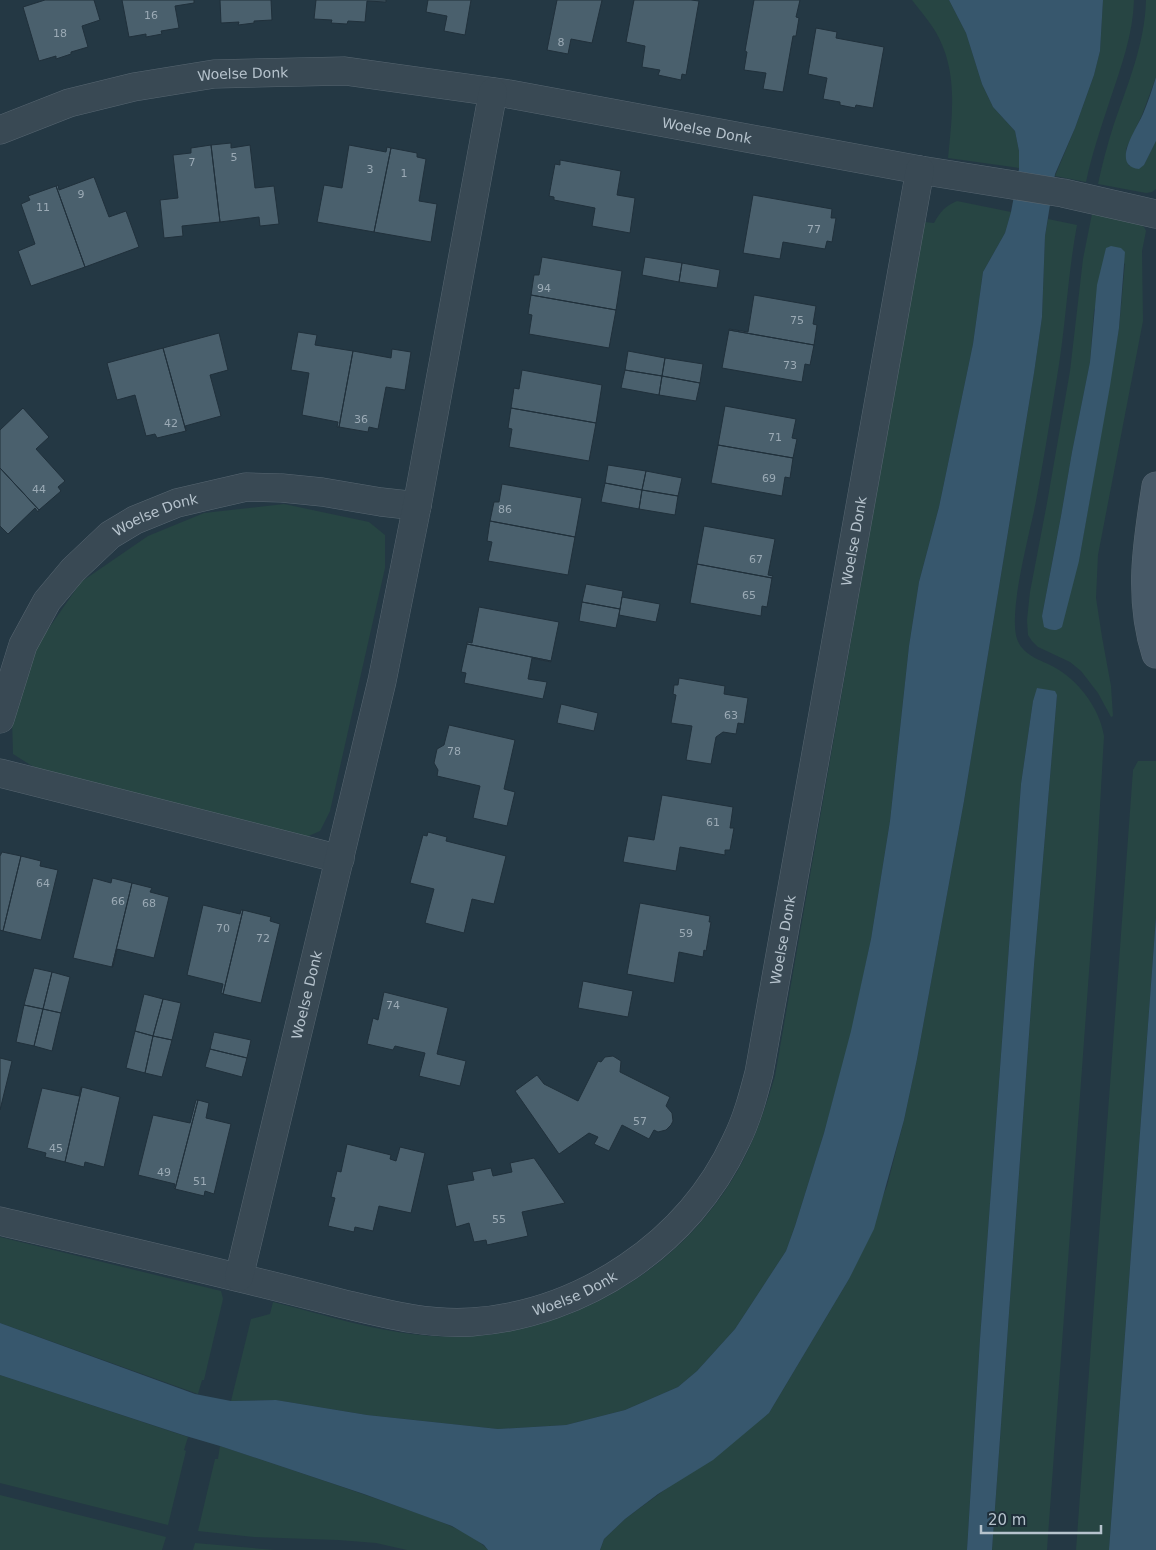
<svg xmlns="http://www.w3.org/2000/svg" width="1156" height="1550" viewBox="0 0 1156 1550" font-family="'DejaVu Sans',sans-serif">
<rect width="100%" height="100%" fill="#243844"/>
<path fill="#274543" fill-rule="evenodd" d="M912,0H949L966,33L982,84L993,107L1015,131L1019,151V168L948,158C952,117 958,76 939,38C932,24 921,12 912,0Z
M1103,0H1134C1133,35 1121,67 1110,100C1101,127 1092,154 1086,182L1055,176L1075,128L1094,75L1100,51Z
M1146,0H1156V77L1142,115L1126,149V158L1129,166L1144,165L1156,141V189L1152,192L1146,193L1098,184C1102,165 1107,146 1113,127C1127,86 1145,44 1146,0Z
M957,201L1011,212L1005,233L983,272L973,344L939,507L919,582L909,646L890,821L871,939L852,1031L824,1133L795,1226L786,1251L735,1329L697,1371L678,1387L625,1410L566,1425L498,1429L367,1415L276,1400L231,1401L251,1319L270,1314L273,1302C325,1315 377,1332 431,1336C550,1344 670,1281 732,1180C752,1148 764,1113 775,1076L924,222L934,223C940,212 945,206 957,201Z
M1092,214L1138,223L1144,227L1146,231L1142,251L1143,321L1098,555L1096,598L1102,637L1111,686L1113,716L1111,717L1098,693L1081,671L1070,662L1038,647L1032,641L1028,635L1027,620L1030,592L1047,503L1070,371L1083,259ZM1125,263L1119,328L1079,561L1042,616L1061,516L1072,452L1090,362L1094,310Z
M1048,219L1077,225C1068,273 1066,322 1058,371C1051,414 1044,458 1036,501C1030,533 1008,611 1017,639C1024,658 1044,660 1059,670C1081,684 1100,710 1104,736L1096,876L1047,1550H992L1034,965L1057,695L1038,688L1033,701L1021,784L980,1339L967,1550H600L604,1539L625,1519L769,1413L849,1279L887,1186L904,1120L917,1059L964,801L1034,373L1042,317L1045,236Z
M284,504L369,522L385,535V568L330,811L320,831L304,838L271,827L40,771L13,754L12,719L33,651L81,582L148,536L204,513Z
M1138,761H1156V917L1109,1550H1076L1133,770Z
M0,1237L221,1291L223,1299L204,1380H202L198,1394L0,1323Z
M0,1375L188,1437L184,1450L186,1451L168,1525L0,1483Z
M220,1446C280,1466 340,1486 400,1507C427,1517 469,1529 488,1550H407L376,1543L338,1540L254,1537L198,1531L215,1459H218Z
M0,1495L166,1537L162,1550H0Z
M195,1543L275,1550H193Z"/>
<path fill="#37576d" d="M949,0H1103L1100,51L1094,75L1075,128L1055,174L1045,236L1042,317L1034,373L964,801L917,1059L904,1120L874,1229L849,1279L769,1413L713,1460L658,1494L625,1519L604,1539L600,1550H488L484,1545L452,1526L364,1494L220,1446L186,1436L0,1375V1323L195,1394L231,1401L276,1400L367,1415L498,1429L566,1425L625,1410L678,1387L697,1371L735,1329L786,1251L795,1226L824,1133L851,1031L871,939L890,821L909,646L919,582L939,507L973,344L983,272L1005,233L1011,212L1019,169V151L1015,131L993,107L982,84L966,33Z
M1156,77V141L1144,165L1139,169C1110,166 1137,128 1143,114C1148,102 1152,90 1156,77Z
M1111,246L1121,248L1125,252L1119,328L1110,386L1079,561L1062,627C1056,632 1051,630 1044,627L1042,616L1061,516L1072,452L1090,362L1097,285L1106,248Z
M1037,688L1055,691L1057,695L1034,965L992,1550H967L980,1339L1021,784L1033,701Z
M1156,917V1550H1109Z"/>
<path fill="#4a606d" stroke="#20303b" d="M45,0H94L100,20L82,26L88,47L71,52V54L56,59V56L39,61L23,7Z
M122,0H194V3L175,6L179,28L161,31L162,34L146,37V34L129,37Z
M220,0H271L272,20L254,21V23L238,25L239,22L221,23Z
M316,0H386V2L367,1L365,22L348,21L347,24L331,23L332,20L314,19Z
M428,0H471L465,35L444,31L447,16L426,12Z
M557,0H602L592,43L571,39L568,54L547,50Z
M634,0H691L699,1L686,75L682,74L681,80L658,75L660,70L642,67L645,46L626,42Z
M754,0H800L796,17L799,18L796,36H793L783,92L763,89L766,73L744,70L747,52L745,51Z
M816,28L837,32L836,38L884,47L873,108L856,105L855,108L840,105V102L823,99L827,78L808,74Z
M231,143V148L250,145L255,188L274,186L279,224L260,226L259,217L220,222L211,145Z
M211,145L220,222L182,226L183,236L164,238L160,200L178,198L173,155L191,153V148Z
M349,145L386,152L387,147L391,148L374,232L317,222L324,185L342,188Z
M391,148L417,153V157L426,159L419,201L437,204L431,242L374,232Z
M560,160L621,171L617,195L635,198L630,233L592,226L595,208L554,200V197L549,196L555,164L560,165Z
M94,177L109,217L126,211L139,247L85,267L56,186L58,185L59,190Z
M56,186L85,267L31,286L18,251L35,244L21,204L30,200L28,196Z
M753,195L832,209L831,218H836L832,242L827,241L825,249L783,242L780,259L743,253Z
M542,257L622,271L616,310L531,295L534,275H539Z
M645,257L682,263L679,282L642,275Z
M682,263L720,270L717,288L679,282Z
M531,295L616,310L609,348L529,334L532,315L528,314Z
M754,295L816,306L813,324L817,325L814,345L729,330V329L748,332Z
M729,330L814,345L810,365L805,364L802,382L722,368Z
M298,332L317,335L315,345L353,351L339,427H337L338,422L302,415L309,373L291,370Z
M219,333L228,370L210,375L221,416L185,426L187,430L186,431L163,348Z
M163,348L186,431L157,438L155,434L146,436L135,395L117,400L107,363Z
M392,349L411,352L405,390L386,387L378,429L369,427L368,432L339,427L353,351L391,358Z
M628,351L665,358L662,376L625,370Z
M665,358L703,364L700,383L662,376Z
M522,370L602,385L596,423L511,408L514,388L519,389Z
M625,370L662,376L659,395L621,388Z
M662,376L700,383L696,401L659,395Z
M725,406L796,419L792,438L797,439L793,458L718,445Z
M23,408L49,437L36,449L65,481L58,487L61,491L39,510L0,468V430Z
M511,408L596,423L589,461L509,447L512,429L508,428Z
M718,445L793,458L790,478L785,477L782,496L711,483Z
M608,465L646,471L642,490L605,483Z
M0,468L39,510L38,512L35,508L8,534L0,526Z
M646,471L682,478L678,496L642,490Z
M605,483L642,490L639,509L601,502Z
M502,484L582,498L575,537L490,521L494,502H499Z
M642,490L678,496L675,515L639,509Z
M490,521L575,537L568,575L488,561L492,542L487,541Z
M704,526L775,539L768,575L773,576L772,578L697,564Z
M697,564L772,578L767,607L762,606L761,616L690,603Z
M586,584L623,591L620,609L582,602Z
M622,597L660,604L656,622L619,615Z
M582,602L620,609L616,628L579,621Z
M479,607L559,622L551,661L467,644V642L472,643Z
M467,644L551,661V662L532,658L528,679L547,682L543,699L464,683L466,673L461,672Z
M679,678L725,686L724,694L748,698L744,724L738,723L736,734L723,732L716,737L711,764L686,760L692,726L671,723L676,695L673,694L674,685H678Z
M561,704L598,713L594,731L557,723Z
M449,725L515,740L504,789L515,792L507,826L473,818L480,786L437,776L438,770L434,763L437,749L444,745Z
M662,795L733,807L730,828H734L730,850H725V855L680,847L676,871L623,862L628,836L654,840Z
M428,832L447,837L446,841L506,856L494,904L472,899L464,933L425,923L434,889L410,883L423,835L427,836Z
M2,852L21,856L3,931L0,930V856Z
M21,856L41,861L40,866L58,870L41,940L3,931Z
M93,878L111,883L112,878L132,883L112,967L73,958Z
M132,883L152,888L150,892L169,897L154,958L117,949L113,967H112Z
M640,903L710,916L709,922H711L706,951L704,950L703,957L679,952L674,983L627,974Z
M203,905L240,914L241,910H243L223,994L221,993L223,984L187,975Z
M243,910L271,917L270,921L280,924L261,1003L223,994Z
M34,968L52,972L43,1009L24,1005Z
M52,972L70,977L61,1013L43,1009Z
M583,981L633,991L628,1017L578,1008Z
M384,992L448,1008L437,1054L466,1061L460,1086L419,1076L425,1053L395,1046L393,1050L367,1044L373,1018L378,1020Z
M144,994L163,999L153,1036L135,1031Z
M163,999L181,1003L172,1040L153,1036Z
M24,1005L43,1009L34,1046L16,1042Z
M43,1009L61,1013L52,1051L34,1046Z
M135,1031L153,1036L145,1073L126,1068Z
M214,1032L251,1040L247,1058L210,1049Z
M153,1036L172,1040L162,1077L145,1073Z
M210,1049L247,1058L242,1077L205,1067Z
M613,1056L621,1061L620,1072L670,1097L666,1106L672,1113L673,1121L671,1125L666,1130L658,1132L654,1130L649,1139L622,1125L609,1151L594,1144L598,1137L589,1133L559,1154L515,1091L537,1075L544,1084L578,1101L598,1061L601,1062L605,1057Z
M0,1058L12,1061L0,1110Z
M81,1087H82L65,1162L45,1157L46,1153L27,1148L42,1088L79,1096Z
M82,1087L120,1097L104,1167L85,1162L84,1167L65,1162Z
M196,1100H198L175,1189L174,1188L175,1184L138,1175L153,1115L190,1123Z
M198,1100L209,1103L206,1118L231,1124L214,1194L205,1191L204,1196L175,1189Z
M347,1144L391,1155L390,1159L396,1161L400,1147L425,1153L411,1213L379,1206L373,1231L355,1227L354,1232L328,1226L335,1198L331,1197L337,1171L341,1172Z
M534,1158L565,1203L522,1212L528,1236L487,1245L486,1240L474,1242L469,1223L456,1227L447,1185L474,1180L472,1172L491,1168L493,1176L512,1172L510,1163Z"/>
<g fill="none" stroke-linecap="round" stroke-linejoin="round">
<defs>
<g id="street">
<path id="s1" d="M0,130L69,103L134,87L214,74L345,71L509,94L920,170L1063,193L1156,214"/>
<path id="s2" d="M0,719L23,645L47,601L73,570L110,535L135,520L177,503L246,487L282,488L322,492L381,502L417,506"/>
<path d="M0,773L340,859"/>
<path id="s3" d="M0,1221C80,1240 160,1258 240,1278C274,1286 309,1295 344,1304C386,1314 428,1325 472,1322C583,1314 689,1243 736,1141C747,1119 753,1096 759,1073L920,170"/>
<path id="s4" d="M239,1277L382,681L417,506L493,92"/>
</g>
<path id="secondary" d="M1156,486C1147,543 1138,598 1156,654"/>
</defs>
<use href="#street" stroke="#576671" stroke-width="29"/>
<use href="#secondary" stroke="#576671" stroke-width="29"/>
<use href="#street" stroke="#394954" stroke-width="28"/>
<use href="#secondary" stroke="#475967" stroke-width="28"/>
</g>
<g text-anchor="middle" dominant-baseline="central" stroke-width="4" stroke-linejoin="round" paint-order="stroke">
<g font-size="11" fill="#9baab5">
<text x="151" y="15">16</text>
<text x="60" y="33">18</text>
<text x="561" y="42">8</text>
<text x="234" y="157">5</text>
<text x="192" y="162">7</text>
<text x="370" y="169">3</text>
<text x="404" y="173">1</text>
<text x="81" y="194">9</text>
<text x="43" y="207">11</text>
<text x="814" y="229">77</text>
<text x="544" y="288">94</text>
<text x="797" y="320">75</text>
<text x="790" y="365">73</text>
<text x="361" y="419">36</text>
<text x="171" y="423">42</text>
<text x="775" y="437">71</text>
<text x="769" y="478">69</text>
<text x="39" y="489">44</text>
<text x="505" y="509">86</text>
<text x="756" y="559">67</text>
<text x="749" y="595">65</text>
<text x="731" y="715">63</text>
<text x="454" y="751">78</text>
<text x="713" y="822">61</text>
<text x="43" y="883">64</text>
<text x="118" y="901">66</text>
<text x="149" y="903">68</text>
<text x="223" y="928">70</text>
<text x="686" y="933">59</text>
<text x="263" y="938">72</text>
<text x="393" y="1005">74</text>
<text x="640" y="1121">57</text>
<text x="56" y="1148">45</text>
<text x="164" y="1172">49</text>
<text x="200" y="1181">51</text>
<text x="499" y="1219">55</text>
</g>
<g font-size="14" fill="#b6c3cd" stroke="#1e2e39">
<text stroke="none"><textPath href="#s1" startOffset="251">Woelse Donk</textPath></text>
<text stroke="none"><textPath href="#s1" startOffset="720">Woelse Donk</textPath></text>
<text stroke="none"><textPath href="#s2" startOffset="269">Woelse Donk</textPath></text>
<text stroke="none"><textPath href="#s3" startOffset="1431">Woelse Donk</textPath></text>
<text stroke="none"><textPath href="#s3" startOffset="1026">Woelse Donk</textPath></text>
<text stroke="none"><textPath href="#s4" startOffset="290">Woelse Donk</textPath></text>
<text stroke="none"><textPath href="#s3" startOffset="591">Woelse Donk</textPath></text>
</g>
</g>
<path d="M981 1525v8h120v-8" fill="none" stroke="#b6c3cd" stroke-width="2.5"/>
<text x="988" y="1525" font-size="15" fill="#b6c3cd" stroke="#1e2e39" stroke-width="4" paint-order="stroke">20 m</text>
</svg>
